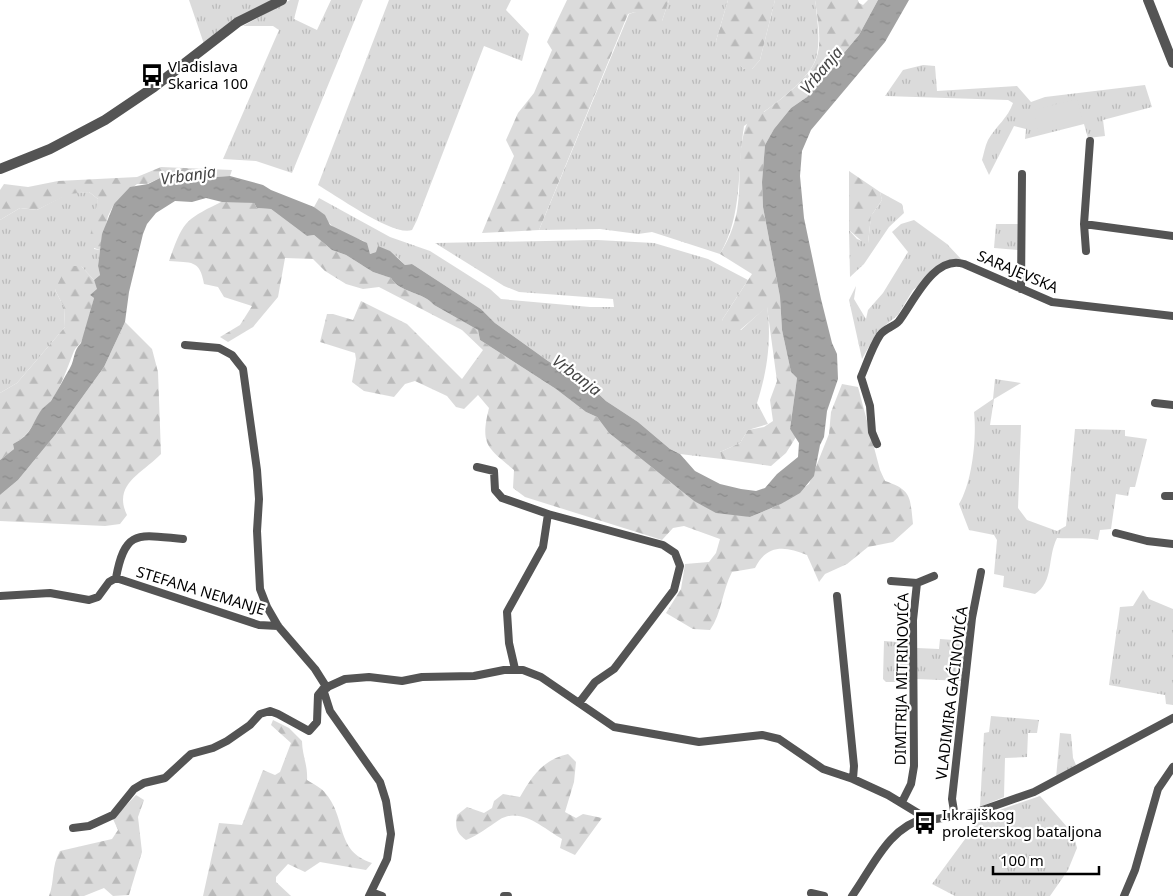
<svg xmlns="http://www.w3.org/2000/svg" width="1173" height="896" viewBox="0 0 1173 896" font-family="'Noto Sans',sans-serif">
<defs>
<pattern id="grass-tufts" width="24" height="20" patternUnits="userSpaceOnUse" patternTransform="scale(1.25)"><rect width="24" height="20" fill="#dbdbdb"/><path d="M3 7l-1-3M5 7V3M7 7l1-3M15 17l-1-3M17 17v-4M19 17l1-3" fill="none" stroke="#bababa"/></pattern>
<pattern id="forest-firs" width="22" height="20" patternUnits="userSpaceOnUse" patternTransform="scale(1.25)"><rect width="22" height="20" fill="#dbdbdb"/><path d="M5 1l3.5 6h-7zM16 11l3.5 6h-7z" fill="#bababa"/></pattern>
<pattern id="water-ripples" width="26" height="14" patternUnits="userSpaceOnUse" patternTransform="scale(1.25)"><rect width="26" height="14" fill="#a2a2a2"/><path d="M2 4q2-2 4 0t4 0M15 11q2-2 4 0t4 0" fill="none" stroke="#8a8a8a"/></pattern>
</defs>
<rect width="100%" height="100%" fill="#fff"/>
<path fill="url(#grass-tufts)" d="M189,0H271L204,44Z
M290,0H299L294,19L317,30L331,0H363L292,173L256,161L223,159L279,30L273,26H243Z
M389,0H511L506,10L529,34L522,61L484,46L417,220L412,230C394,237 337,196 318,185Z
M669,0H728L716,41L744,69H752L760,60L775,0H815C817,18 821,40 816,58C809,82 764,112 744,126C737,170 743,215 720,254L652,232L638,234L600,229L539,230L629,14L635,12L662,21Z
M923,65L935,66L937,91L1017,86L1031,102L1045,97L1145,85L1152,107L1103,120L1105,136L1088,138L1084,124L1025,139L1026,129L1014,126L989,175L982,160C984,153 985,146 988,140C996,126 1008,118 1013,103L1008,100L885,96L903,70Z
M89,192L98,199L94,249L100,250L98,266L100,275L94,280L81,266L55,290L64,307L65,327L17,383L0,393V220L20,208L37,210L69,193Z
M880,192L902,204L904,213L889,227L864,264L850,277L849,230L857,239L868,243L871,216L882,200Z
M319,198L390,237L430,251L490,289L501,299L590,307H614L613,299L519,292L504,286L435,243L597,240L654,243L708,259L748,280L722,320L741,330L767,306C772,338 767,373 757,403L768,424L748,430L740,443L720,452L722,459L680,454L670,449L638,422L606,401L590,386L548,361L495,323L481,309L412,264L405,265L396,256L376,252L370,254L364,241C354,237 338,233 331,225C325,219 321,213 314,207Z
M914,220L947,244L961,259L951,260L913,290L898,315L877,332L862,359L849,300L856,286L854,299L866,319L868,310L883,293L908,252L892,232L901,224Z
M996,224H1019L1018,250L994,248Z
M995,379L1021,383L994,399L990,425H1021L1018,508L1027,520L1057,531L1066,526L1075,429L1125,430V436L1147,439L1135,487H1130L1128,496L1116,494L1111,529L1100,530L1098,540C1084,537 1071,539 1057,538C1047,558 1054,582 1035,594L1003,587L1004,576L994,574L997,540L994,535L969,530L959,504C972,483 977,437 974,412L993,399Z
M1143,590L1149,599L1173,609V705L1166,704L1165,695L1109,685L1120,607L1133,606Z
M940,639L967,641L962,681L917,679V648L939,649Z
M884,641L911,643V682H886L883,679Z
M991,716L1039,720L1037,733H1028L1027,757L1005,758L1004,797L980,807L984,733L989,732Z
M1060,733L1071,734L1073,758L1076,765L1056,778Z
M1040,796L1068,828L1072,829L1077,848L1068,870L1050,896H955L932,884L982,816Z"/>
<path fill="url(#forest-firs)" d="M567,0H669L662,21L652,28L635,12L628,14L539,230L482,233L514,156L506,140L518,113L534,93L552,50L547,42Z
M728,0H775L760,60L752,69H744L719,48L716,41Z
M815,0H858L859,3L863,5L868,0H878L859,35L807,97L791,108L774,129L765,145L762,182L763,207L780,297L782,330L791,372L797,378L790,429L796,437L786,453L771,466L722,459L720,452L740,443L748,430L764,427L773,421L770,400L777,381L767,307L740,330H731L722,320L752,274L720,254C728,241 734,227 737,211C743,177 734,142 753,112H764C781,99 808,80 816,59C823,42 817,17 815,0Z
M161,167L232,170L230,176L173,180L160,178L147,184H137L114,204L108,216L100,250L88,246L98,199L89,192L69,194L37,210L20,208L0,220V190L4,184L28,187L58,181L137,177Z
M849,171L880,192L882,200L871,216L868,243L865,244L849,230Z
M225,200L254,203L257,208L271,209L307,236L314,235L332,250L346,255L373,272L391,278C400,293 424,292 434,305L478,330L480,340L556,389L586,412L597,417L609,433L694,501L750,517L781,504L809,484L829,434L831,412L842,384L858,387L880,470L885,481C912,490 910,497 913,524L893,542L868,547L847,564L825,574L819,582L807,555C785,546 767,544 755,568L732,572C722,591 722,613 710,630L693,629L666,613L681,589L685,564L709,562L716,553L720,539L684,526L673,528L662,540L525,497L513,488L514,470C487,447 480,445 489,408L478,395L464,409L456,407L447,396L415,381L405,384L394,397L364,391L352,382L356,359L355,353L320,342L327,314H333L353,320L361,301L407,324L462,379L483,350L462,330L379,287L363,289L346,284L325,271L313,259L285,258L278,297L253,327L228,342L220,337L240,325L252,306L224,297L218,287L204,284C200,259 191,263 169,261C184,219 185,220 225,200Z
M72,266H81L94,280L98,290L90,295L94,298C90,312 88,329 81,342C79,345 76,347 74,351C67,368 62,386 50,402C48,405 44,407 42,410C31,425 32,434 13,444L14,449L0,460V393L17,383L65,327L64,307L55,290L63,273Z
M125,322L152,349L158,372L161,454C143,473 112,484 127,515L120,524L105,526L0,521V495L18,480L55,435L104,367Z
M273,720L289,728L302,741C302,755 308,765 307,780C313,784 322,788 326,794C347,819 335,851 372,863L366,870L320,862L305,872L288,864L276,877V882L291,896H203L219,823L242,825L263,770L275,775L280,772L291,743L271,725Z
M568,754L576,762L574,782L565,812L576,818L583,814L602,818L575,855L560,848L562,839C544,829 521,806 499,820C488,827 479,835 466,840C456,833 455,827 457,815L467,807L484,813L492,808L494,801L503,794L520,797C532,776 544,759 568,754Z
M136,795L144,800L138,817L142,852L129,895L113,896L104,888L84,896H49C55,881 51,866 60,851L112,839L118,830L113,819Z"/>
<path fill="#dbdbdb" d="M1077,99L1083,123L1039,133L1033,110Z"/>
<path fill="url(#water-ripples)" d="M878,0H909L885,42L811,130L802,151L800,176L804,218L821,299L832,343L837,354L838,379L827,411L824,437L820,445L814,476L800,493L781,504L750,517L716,513L694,501L609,433L597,417L586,412L556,389L480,340L478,330L434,305C424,292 400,293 391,278L373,272L346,255L332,250L314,235L307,236L271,209L257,208L254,203L222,202L206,198L192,202L175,201L156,213L147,224L143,234L129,292L125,322L104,367L55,435L18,480L0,495V460L14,449L13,444C33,434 31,424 42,409C45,406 48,404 51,401C58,390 64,378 70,368C75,359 73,351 81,343L94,298L90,295L97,289L94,280L100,275L98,266L102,234L114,204L130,187L148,184L160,178L173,180L230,176L263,185L271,190L314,207L325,215L330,225L367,243L370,254L376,252L378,246L390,251L405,265L412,264L481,309L495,323L548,361L590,386L606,401L638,422L670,449L680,454L695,471L720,484L741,489L756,491L765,488L777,474L798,457L799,443L790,429L797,378L791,372L782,330L780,297L763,207L762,182L765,145L774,129L791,108L807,97L859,35Z"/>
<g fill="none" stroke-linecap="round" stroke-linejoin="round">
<path stroke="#545454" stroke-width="8" d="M1090,141L1084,224L1173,236
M1084,224L1086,251
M1021,289L1022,174
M185,345L219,348L232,355L243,369L257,470L259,499L257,531L260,589L267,607L278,626L315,669L327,688
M1155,403L1173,405
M877,444L872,432L870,406L861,377C867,363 872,347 880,335C885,328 894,327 899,321C913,303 934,254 964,264L1052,302L1173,316
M477,467L494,471L495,490L502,498L548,514L663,545L675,553L680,566L674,590L614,669L595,682L579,703
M1165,496H1173
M1116,533L1147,541L1173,544
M116,578C125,528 139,535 183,539
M891,581L917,583L934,576
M0,596L50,593L89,600L98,597L109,582L116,578L259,625L278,626
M837,596L854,766L853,779
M515,669L509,643L507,612L543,547L548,514
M323,689L330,711L380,782L386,801L391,834L387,859L369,896
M902,802L911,784L914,766L913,620L917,583
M955,817L952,799L972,618L981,572
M73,828L89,826L113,815L134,789L144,783L165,778L191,754L213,748L227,741L250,725L260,714L270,711L278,714L309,731L317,722L318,695L323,689L345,679L369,677L402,681L422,677L474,676L504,670H523L541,677L614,727L699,742L762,735L779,739L823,769L853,779L888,795L926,818L936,819L974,813L1034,792L1173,718
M371,892L382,896
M811,893L824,896
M504,896H508
M852,896C873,867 888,827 926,818
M1124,896L1135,870L1158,789L1173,767"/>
<path stroke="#545454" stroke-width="10" d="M1148,0L1173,63
M0,169L50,149L105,120L154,87L238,22L282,0"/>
</g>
<defs>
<symbol id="bus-bare" viewBox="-9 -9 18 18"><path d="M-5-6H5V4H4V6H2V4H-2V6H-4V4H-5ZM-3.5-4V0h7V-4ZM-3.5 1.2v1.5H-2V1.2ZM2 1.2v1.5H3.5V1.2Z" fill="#000" stroke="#fff" stroke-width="2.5" paint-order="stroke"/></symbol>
</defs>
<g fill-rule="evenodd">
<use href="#bus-bare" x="136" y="59" width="32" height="32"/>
<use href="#bus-bare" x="909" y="807" width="32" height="32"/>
</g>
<g text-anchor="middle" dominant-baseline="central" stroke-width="4.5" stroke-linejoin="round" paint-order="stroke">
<g font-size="15" fill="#000" stroke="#fff" text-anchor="start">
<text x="168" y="66">Vladislava<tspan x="168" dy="17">Skarica 100</tspan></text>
<text x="942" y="814">I krajiškog<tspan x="942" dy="17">proleterskog bataljona</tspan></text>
</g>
<g font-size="15" fill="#000" stroke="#fff">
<text transform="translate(1018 271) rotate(23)">SARAJEVSKA</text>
<text transform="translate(201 590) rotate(17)">STEFANA NEMANJE</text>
<text transform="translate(901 679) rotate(-89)">DIMITRIJA MITRINOVIĆA</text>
<text transform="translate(951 693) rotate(-83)">VLADIMIRA GAĆINOVIĆA</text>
</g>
<g font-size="16" font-style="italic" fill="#434343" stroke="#fff">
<text transform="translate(821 70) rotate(-50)">Vrbanja</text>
<text transform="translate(188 175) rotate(-8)">Vrbanja</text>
<text transform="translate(577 375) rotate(37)">Vrbanja</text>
</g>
</g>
<path d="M993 866v8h106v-8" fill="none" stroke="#000000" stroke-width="2.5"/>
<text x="1000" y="866" font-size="15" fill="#000000" stroke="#ffffff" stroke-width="4" paint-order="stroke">100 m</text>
</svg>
